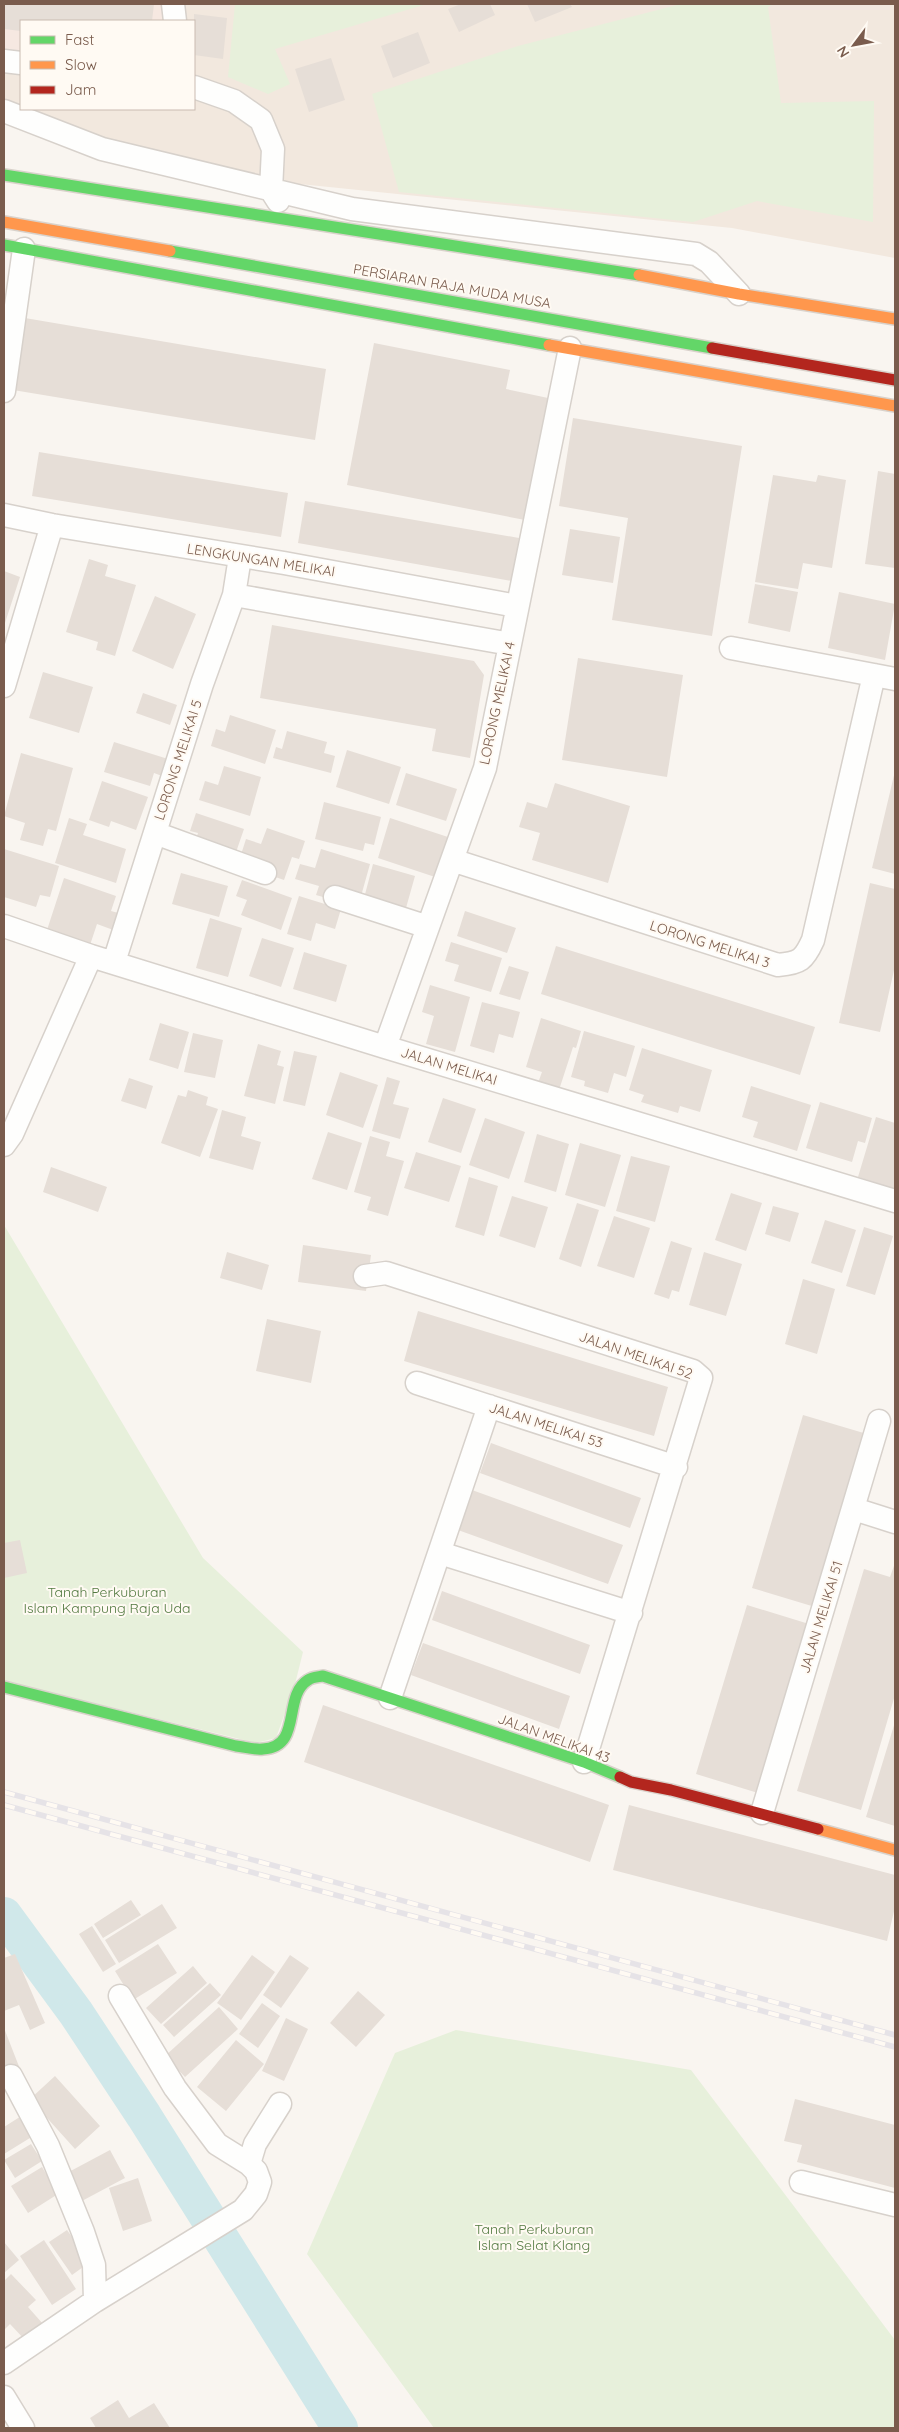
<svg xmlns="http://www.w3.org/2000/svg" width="899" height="2432" viewBox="0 0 899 2432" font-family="Quicksand,sans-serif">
<rect width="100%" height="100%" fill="#f9f5f0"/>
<path fill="#f2e8de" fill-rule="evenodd" d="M4,4H895V258L732,228L280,182L4,118ZM21,21H194V109H21Z"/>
<path fill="#f6e8e1" d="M4,4H166L168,21H21V56L4,54Z"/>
<path fill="#e7f0db" d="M235,4H427L275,49L290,84L268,94L228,77Z
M681,4H774L768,7L781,103L874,101L873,222L757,201L693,222L399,192L372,94L518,46Z
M4,1225L203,1558L303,1652L294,1688L276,1738L256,1743L4,1681Z
M456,2030L691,2070L895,2340V2428H434L307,2254L395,2053Z"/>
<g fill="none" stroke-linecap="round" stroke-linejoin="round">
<path stroke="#d0e8ea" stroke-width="36" d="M4,1915L76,2013L144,2116L340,2428"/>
</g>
<path fill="#e6ded7" d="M4,4H154L152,21H21V31L4,29Z
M461,4H490L495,15L459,32L448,9Z
M527,4H570L572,7L535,22Z
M194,14L227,18L223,59L194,55Z
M418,32L430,63L393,78L381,46Z
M331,58L345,100L309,112L295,69Z
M19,317L326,369L315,440L7,389Z
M374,343L510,370L506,389L548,398L525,520L347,485Z
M573,418L742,446L712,636L612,620L628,518L559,506Z
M39,452L288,493L281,537L32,496Z
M878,471L895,474V568L865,564Z
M773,475L816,482L818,475L846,480L832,568L803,563L798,589L755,582Z
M305,501L519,538L512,581L298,543Z
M570,529L620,537L613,583L562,575Z
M89,559L108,565L105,576L136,585L115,656L96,650L98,642L66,632Z
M4,571L20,577L4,626Z
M755,584L798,592L790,632L748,623Z
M839,592L895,604L885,660L828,648Z
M155,596L196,614L173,669L132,651Z
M272,625L474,661L484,675L470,758L432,751L436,729L260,698Z
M578,658L683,675L667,777L562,760Z
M43,672L93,687L79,733L29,718Z
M143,693L177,705L170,725L136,713Z
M230,715L276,730L265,764L211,746L216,729L225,732Z
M287,731L327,742L324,753L335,756L331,773L273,758L276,747L282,749Z
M114,742L168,759L162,776L154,773L150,786L104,772Z
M347,750L401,767L389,804L336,787Z
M21,753L73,768L56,831L48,829L43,846L20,840L25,823L4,816Z
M224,766L261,777L250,816L199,800L205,781L218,785Z
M895,771V874L872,868Z
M406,773L457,789L446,821L396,805Z
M102,781L148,797L136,830L111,821L109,827L89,820Z
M555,783L630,806L608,883L532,860L540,833L519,827L527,802L547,808Z
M324,802L381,817L374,845L365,843L363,851L315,839Z
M196,813L244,829L234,858L194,845L198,833L190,831Z
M69,818L87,824L83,835L126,849L116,883L55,863Z
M390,818L451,838L438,878L378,858Z
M267,828L305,841L299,859L292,857L284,880L238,864L246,839L261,844Z
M4,849L59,866L50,897L40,895L36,907L4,897Z
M321,849L370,864L358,907L316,895L319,886L295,879L300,864L315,868Z
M373,864L415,876L404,915L363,902Z
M181,873L228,886L219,917L172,904Z
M64,878L116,896L111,911L122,914L116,931L97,924L90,945L47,930Z
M242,880L292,898L281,930L241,915L247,900L236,896Z
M870,883L895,889V966L880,1032L839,1023Z
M299,896L341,909L335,929L316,923L311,941L287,934Z
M465,911L516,928L507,953L457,936Z
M210,918L242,928L228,977L196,968Z
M262,938L294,948L281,987L249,976Z
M451,942L502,958L491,992L454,981L459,965L445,961Z
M556,946L815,1027L800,1075L541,994Z
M304,952L347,965L336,1002L293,989Z
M509,966L529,972L520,1000L499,994Z
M430,985L470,997L455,1052L426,1044L434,1016L422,1012Z
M482,1002L520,1012L513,1038L499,1034L494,1053L470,1046Z
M541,1018L581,1031L576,1048L573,1047L559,1090L538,1083L542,1072L526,1067Z
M160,1023L189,1032L178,1069L149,1060Z
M584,1031L635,1046L626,1077L614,1073L608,1093L584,1086L585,1081L571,1077Z
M193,1033L223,1040L215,1078L184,1072Z
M258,1044L281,1051L277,1065L284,1067L275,1104L244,1096Z
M642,1048L712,1070L700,1112L680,1106L678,1113L641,1102L644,1095L629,1090Z
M294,1051L317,1056L305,1106L283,1101Z
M340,1072L378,1085L363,1128L326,1115Z
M387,1077L400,1081L393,1104L409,1108L400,1139L372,1131Z
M129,1078L153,1086L146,1109L121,1101Z
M751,1086L811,1105L797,1151L753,1137L758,1122L742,1117Z
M188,1090L208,1097L206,1105L218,1109L200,1157L161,1143L178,1095L186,1097Z
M443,1098L476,1109L461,1153L428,1142Z
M820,1102L872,1118L865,1143L858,1141L852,1162L806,1148Z
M222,1110L246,1117L241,1136L261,1142L253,1170L209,1158Z
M876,1117L895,1123V1189L858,1177Z
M485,1118L525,1132L509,1179L469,1165Z
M328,1132L362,1143L347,1190L312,1179Z
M537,1134L569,1144L556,1192L524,1182Z
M370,1136L390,1142L386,1156L404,1161L388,1216L367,1210L371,1197L354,1192Z
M580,1143L621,1155L605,1207L565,1195Z
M416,1152L461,1166L449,1202L404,1188Z
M631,1156L670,1166L655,1222L616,1211Z
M51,1167L107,1187L98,1212L43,1192Z
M469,1177L498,1186L484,1236L455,1227Z
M731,1193L762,1203L746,1251L715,1240Z
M512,1196L548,1207L535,1248L499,1236Z
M577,1203L599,1210L581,1267L559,1259Z
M773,1206L799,1213L790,1242L765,1234Z
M614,1216L650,1228L634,1278L597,1266Z
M825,1220L856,1230L842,1273L811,1263Z
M864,1227L893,1236L875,1295L846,1286Z
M671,1241L692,1248L679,1292L672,1290L669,1299L654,1294Z
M303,1245L371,1255L366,1291L298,1282Z
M227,1252L269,1265L262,1290L220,1278Z
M704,1252L742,1264L726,1316L689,1305Z
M803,1279L835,1289L817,1354L785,1344Z
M418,1311L668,1387L654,1436L404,1361Z
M267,1319L321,1331L311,1383L256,1371Z
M803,1415L867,1434L815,1607L752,1588Z
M491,1443L641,1498L630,1528L480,1473Z
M472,1490L623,1545L608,1584L458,1530Z
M20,1540L27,1573L4,1578V1543Z
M895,1563V1695L861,1810L797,1791L864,1569L890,1577Z
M442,1591L590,1645L580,1674L432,1620Z
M747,1605L809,1624L758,1793L696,1774Z
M423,1643L570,1696L559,1729L411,1675Z
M323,1705L609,1805L590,1862L304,1762Z
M895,1722V1826L866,1817Z
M629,1805L895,1875V1907L887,1941L613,1870Z
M131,1900L141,1915L103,1938L94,1924Z
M162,1904L177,1928L119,1963L105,1940Z
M92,1926L116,1964L103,1972L79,1934Z
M158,1944L177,1973L133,2000L115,1971Z
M15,1954L45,2023L30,2030L19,2005L4,2011V1958Z
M252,1955L275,1972L241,2020L217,2003Z
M290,1955L309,1968L281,2008L263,1995Z
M193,1966L207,1983L161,2024L146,2008Z
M210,1983L221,1995L174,2037L163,2025Z
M358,1991L385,2015L356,2047L330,2023Z
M262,2003L280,2016L258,2048L239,2034Z
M219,2007L238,2029L185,2077L165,2056Z
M286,2018L308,2029L284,2081L262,2071Z
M4,2028L20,2069L4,2074Z
M236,2040L264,2064L226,2111L197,2087Z
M55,2076L100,2126L75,2149L30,2099Z
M795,2099L895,2125V2188L797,2162L802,2145L784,2141Z
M26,2113L38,2133L4,2154V2127Z
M31,2144L42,2161L15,2178L4,2160Z
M110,2150L125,2178L80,2202L65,2174Z
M42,2167L58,2194L28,2213L11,2186Z
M138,2178L152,2221L123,2231L109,2188Z
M67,2230L90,2262L72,2275L49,2242Z
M44,2240L76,2289L52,2305L20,2256Z
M4,2242L19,2260L4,2273Z
M11,2274L36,2300L28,2307L43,2324L25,2340L10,2324L4,2330V2281Z
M118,2400L129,2418L154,2403L170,2428H96L90,2418Z"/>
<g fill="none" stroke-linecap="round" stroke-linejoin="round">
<defs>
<path id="street" d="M173,4L175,21
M4,61L21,63
M194,87L234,101L261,120L273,149L271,190L278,201
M4,111L102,149L352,209L696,254L709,262L739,294
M4,391L24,249
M4,515L52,525L284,563L517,606
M234,595L510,644
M731,648L895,679
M4,686L52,525
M155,833L265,873
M452,860L778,965C800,963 804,960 813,940L874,675
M335,897L428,927
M4,926L91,956L385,1047L895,1201
M114,962L202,684L234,595L240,557
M385,1047L485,768L570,348
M4,1145L12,1134L91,956
M365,1276L386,1273L693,1371L701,1378L584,1762
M417,1383L676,1467
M854,1509L895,1522
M440,1553L631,1613
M390,1698L489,1406
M762,1813L879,1421
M11,2076L48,2146L83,2232L94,2265L95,2301
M249,2164L255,2144L280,2104
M801,2182L895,2205
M4,2363L95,2301L243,2210L256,2194L260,2182L256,2171L249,2164L217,2144L175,2088L120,1996
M4,2397L23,2428"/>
<path id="fast" d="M4,175L639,275
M4,245L549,345
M170,251L712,348
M4,1687L236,1746C245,1747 254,1750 263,1749C303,1747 282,1696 308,1680C312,1677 318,1677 323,1676L584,1762L620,1777"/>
<path id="slow" d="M4,222L170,251
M639,275L739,294L895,319
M549,345L895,406
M818,1829L895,1850"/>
<path id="jam" d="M712,348L895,380
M620,1777L631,1782L671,1790L818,1829"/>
</defs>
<use href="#street" stroke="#d7d1cb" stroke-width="25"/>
<use href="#fast" stroke="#d9d2cb" stroke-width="14"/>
<use href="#slow" stroke="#d9d2cb" stroke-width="14"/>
<use href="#jam" stroke="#d9d2cb" stroke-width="14"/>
<use href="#street" stroke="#fefefd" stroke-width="22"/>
<use href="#fast" stroke="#63d668" stroke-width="11"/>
<use href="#slow" stroke="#ff974d" stroke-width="11"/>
<use href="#jam" stroke="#b3261e" stroke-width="11"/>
<defs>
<path id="rail" d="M4,1792L895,2035
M4,1805L895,2047"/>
</defs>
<use href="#rail" stroke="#e6e3e7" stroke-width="5.5"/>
<use href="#rail" stroke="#fffaf3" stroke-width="4" stroke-dasharray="11" stroke-linecap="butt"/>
</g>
<g text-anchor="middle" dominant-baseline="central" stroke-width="4" stroke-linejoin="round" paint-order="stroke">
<g font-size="14" fill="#7a5c4d" stroke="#fffaf3">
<text transform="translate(452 286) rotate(10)">PERSIARAN RAJA MUDA MUSA</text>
<text transform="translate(261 560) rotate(9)">LENGKUNGAN MELIKAI</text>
<text transform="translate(497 703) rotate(-78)">LORONG MELIKAI 4</text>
<text transform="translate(178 760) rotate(-72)">LORONG MELIKAI 5</text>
<text transform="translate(710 944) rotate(18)">LORONG MELIKAI 3</text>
<text transform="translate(449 1066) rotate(17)">JALAN MELIKAI</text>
<text transform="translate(636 1355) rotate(19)">JALAN MELIKAI 52</text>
<text transform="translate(546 1425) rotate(18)">JALAN MELIKAI 53</text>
<text transform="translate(821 1617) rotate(-73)">JALAN MELIKAI 51</text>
<text transform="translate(554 1738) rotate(20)">JALAN MELIKAI 43</text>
</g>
<g font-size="14" fill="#537a41" stroke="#fffaf3">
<text x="107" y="1592">Tanah Perkuburan<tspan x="107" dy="16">Islam Kampung Raja Uda</tspan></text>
<text x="534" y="2229">Tanah Perkuburan<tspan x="534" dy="16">Islam Selat Klang</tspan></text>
</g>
</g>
<rect width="899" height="2432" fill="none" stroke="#7a5c4d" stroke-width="10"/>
<rect x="20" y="20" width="175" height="90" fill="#fffaf3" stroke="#cabbb1"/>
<rect x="30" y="36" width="25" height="8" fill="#63d668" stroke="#cabbb1"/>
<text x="65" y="45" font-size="15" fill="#7a5c4d">Fast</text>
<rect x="30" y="61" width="25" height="8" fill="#ff974d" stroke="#cabbb1"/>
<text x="65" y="70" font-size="15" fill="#7a5c4d">Slow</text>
<rect x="30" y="86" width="25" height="8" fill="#b3261e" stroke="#cabbb1"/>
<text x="65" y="95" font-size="15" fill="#7a5c4d">Jam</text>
<g transform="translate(854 45) rotate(238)" stroke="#fffaf3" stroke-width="4" paint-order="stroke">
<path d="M0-4L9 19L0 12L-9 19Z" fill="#7a5c4d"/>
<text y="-8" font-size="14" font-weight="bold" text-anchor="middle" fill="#7a5c4d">N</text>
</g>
</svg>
